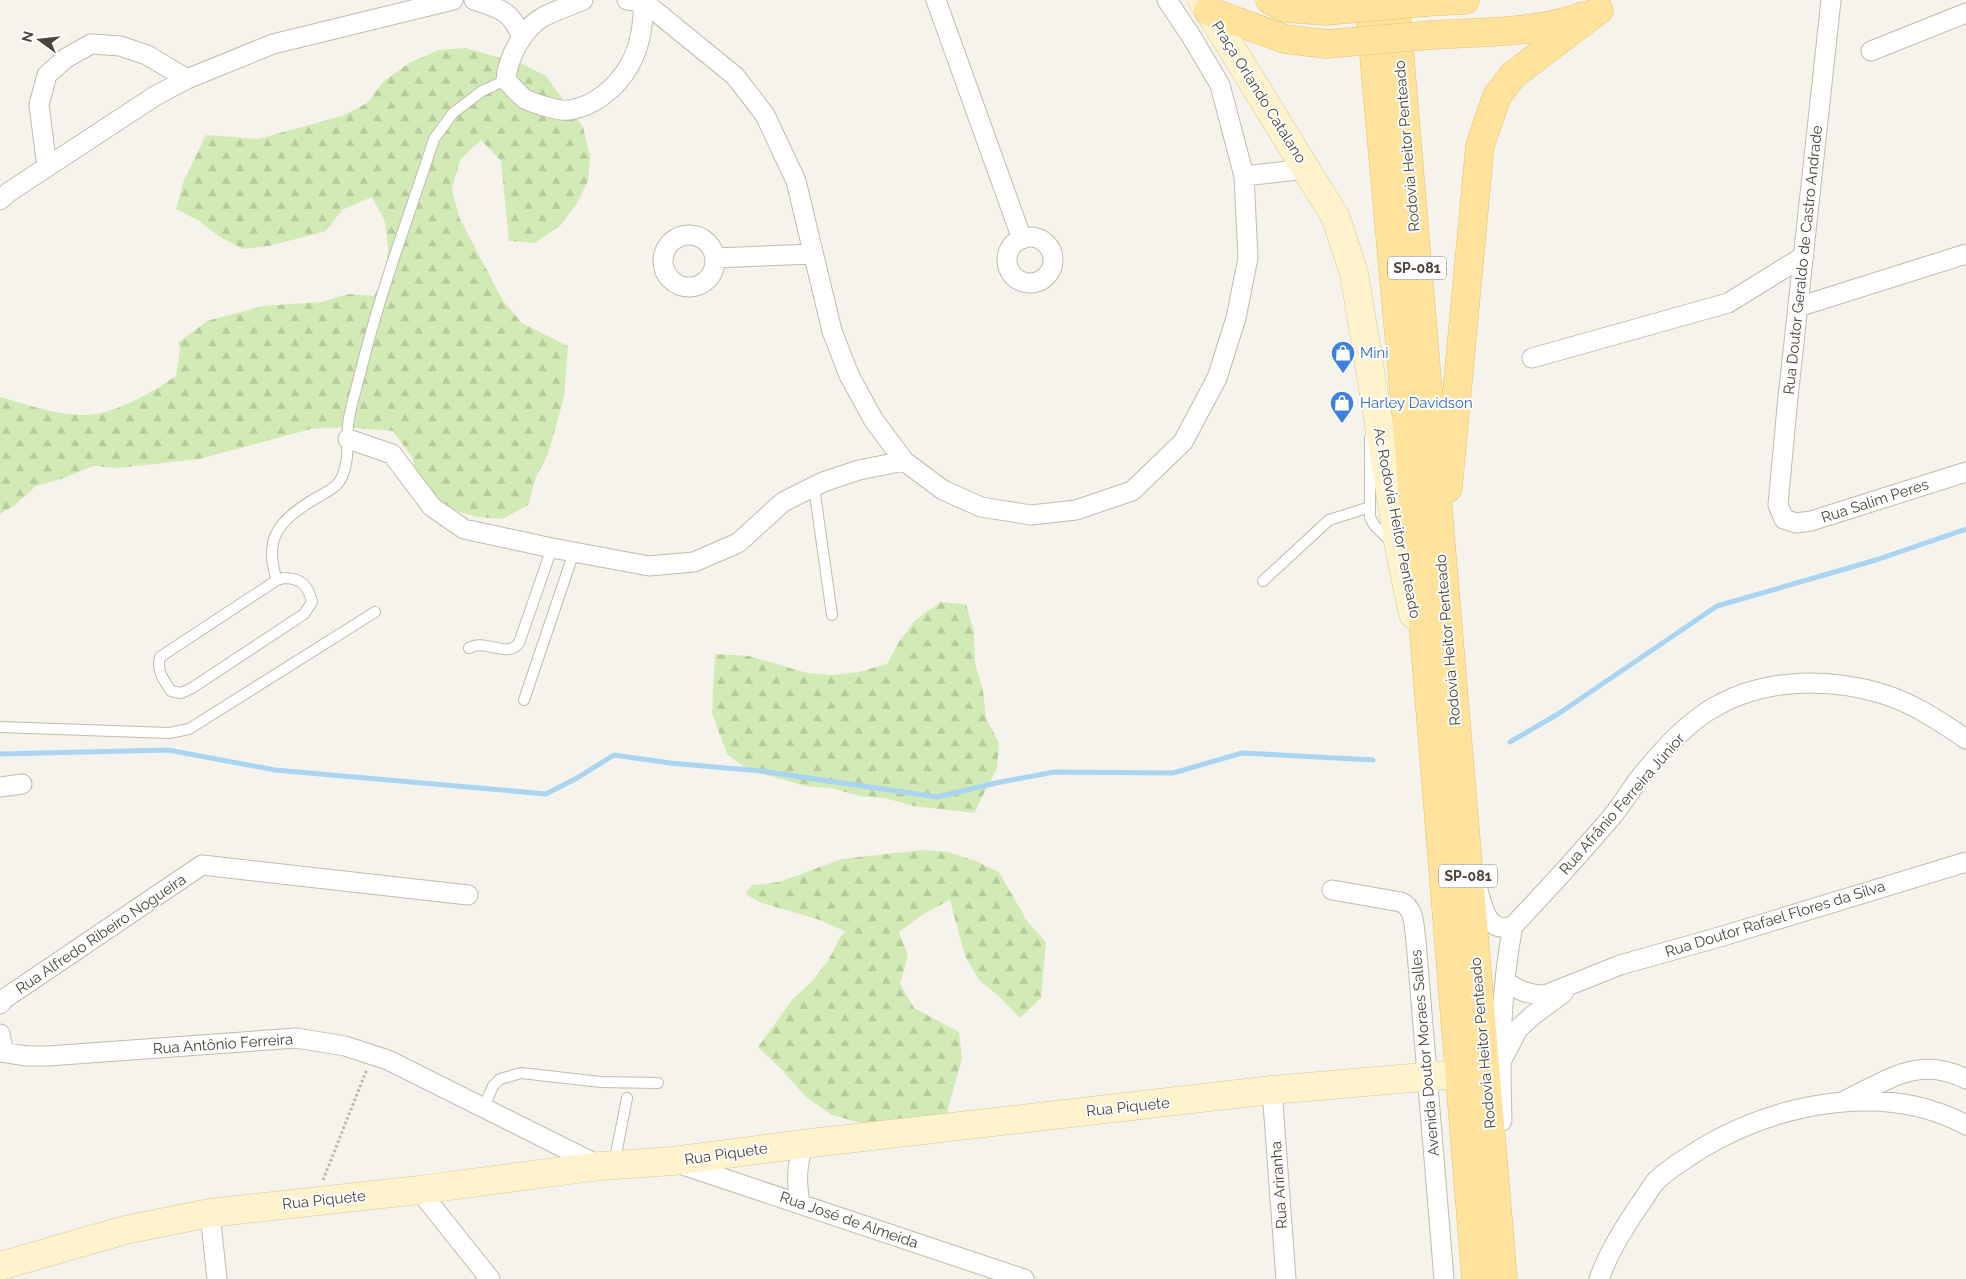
<svg xmlns="http://www.w3.org/2000/svg" width="1966" height="1279" viewBox="0 0 1966 1279" font-family="Raleway,sans-serif">
<defs>
<pattern id="forest-firs" width="22" height="20" patternUnits="userSpaceOnUse" patternTransform="scale(1.25)"><rect width="22" height="20" fill="#d2eab5"/><path d="M5 1l3.5 6h-7zM16 11l3.5 6h-7z" fill="#b6ca9c"/></pattern>
</defs>
<rect width="100%" height="100%" fill="#f6f3ec"/>
<path fill="url(#forest-firs)" d="M465,48L523,64L546,76L583,127L590,156L588,181L577,203L561,225L535,243L509,241L501,161L481,140L460,160L452,189L459,217L503,301L522,323L568,346L564,397L548,454L536,477L528,505L503,519L478,517L449,509L419,485L412,457L393,431L343,427L311,429L199,459L119,468L93,466L64,478L36,486L15,505L0,514V397C26,404 52,414 80,415C110,417 152,393 176,376L180,348L178,343L207,321L263,306L321,302L349,294L374,296L386,274L388,248L385,222L372,197L342,210L326,231L269,246L243,249L220,237L199,221L176,209L184,180L206,135L258,139L342,116L367,103L384,81L409,63L439,50Z
M941,602L966,604L974,632L975,663L983,691L986,718L999,743L997,768L974,813L914,806L885,798L860,796L831,788L806,786L748,770L727,754L712,713L715,654L749,656L807,673L832,675L859,672L887,664L899,642L915,620Z
M922,850L948,852L976,861L999,872L1027,921L1046,942L1041,998L1020,1018L1000,997L979,980L965,956L950,900L925,913L899,932L908,955L900,984L914,1008L959,1032L962,1058L946,1116L890,1131L832,1115L806,1097L782,1070L758,1047L792,1000L813,980L829,959L841,936L846,932L820,920L762,903L745,894L752,885L779,882L842,859Z"/>
<g fill="none" stroke-linecap="round" stroke-linejoin="round">
<path stroke="#a9d4f2" stroke-width="5" d="M1510,742L1558,714L1717,606L1876,560L1966,529
M0,754L168,750L275,770L546,794L577,778L614,755L670,763L761,771L937,797L996,783L1054,772L1173,773L1242,753L1373,760"/>
<defs>
<path id="lane" d="M1370,438V517L1374,525L1392,543
M814,487L832,615
M284,578C302,578 308,586 312,602L304,614L192,688L181,693L171,691C164,680 156,671 160,657L277,580Z
M277,580C262,537 281,519 316,498C326,492 337,488 342,477C351,457 345,438 349,418C352,402 357,386 361,370C380,292 409,216 434,139L453,113L482,91L506,80
M1263,581L1329,520L1370,507
M469,648C484,638 507,659 519,643L552,548
M524,700L574,552
M0,727L169,733L189,729L375,612
M484,1107L493,1086L500,1079L521,1073L601,1082L658,1083
M614,1164L627,1098"/>
<path id="street" d="M474,0C501,9 510,10 522,37
M583,0C570,6 556,10 543,17C524,27 507,59 506,80C512,86 518,94 525,99C533,103 560,112 569,110C594,107 617,87 629,66C641,46 643,23 644,0
M627,0L644,2L735,76L765,115L796,181L832,331L849,375L873,419L904,461L943,490L981,507L1031,515L1076,510L1132,491L1183,442L1217,378L1236,318L1248,258L1244,176L1220,85L1191,36L1167,0
M936,0L1022,239
M1831,0L1787,407L1778,505L1784,519L1796,523L1811,521L1966,472
M1871,51L1966,13
M47,167L39,105L47,75L66,58L91,44L120,46L147,55L187,79
M1244,176L1307,169
M0,200L9,192L155,96L187,79L273,44L453,0
M663 261a26 26 0 1 1 52 0a26 26 0 1 1-52 0Z
M1007 260a23 23 0 1 1 46 0a23 23 0 1 1-46 0Z
M715,258L813,254
M1798,307L1966,254
M1532,358L1728,303L1804,256
M348,439L392,454L432,507L464,529L552,548L649,566L694,562L738,543L783,502L823,482L859,470L904,461
M0,787L22,784
M1332,890L1401,902C1415,908 1414,928 1416,941L1444,1279
M1478,890C1483,909 1488,934 1513,926C1548,889 1582,852 1614,814C1623,803 1630,791 1638,780C1657,756 1683,727 1708,711C1760,678 1826,677 1883,694C1913,703 1941,722 1966,739
M1505,981C1518,990 1528,995 1545,995L1620,965L1723,936L1966,862
M0,1004L4,999L202,865L468,895
M0,1034L2,1044L0,1048
M0,1052L27,1056H48L296,1038L345,1046L388,1060L600,1166
M1502,1060L1518,1029L1532,1016L1563,993
M1272,1090L1286,1279
M1846,1100C1888,1080 1919,1055 1966,1079
M1502,1121C1500,1056 1500,991 1513,926
M677,1163L1024,1279
M419,1190L490,1279
M800,1203C796,1180 797,1166 803,1144
M210,1213L217,1279
M1599,1279C1609,1251 1626,1224 1643,1200C1647,1194 1651,1187 1656,1181C1669,1168 1687,1158 1702,1148C1778,1103 1885,1081 1966,1125"/>
<path id="secondary" d="M1202,0L1336,218L1354,273L1400,552L1413,614
M0,1266L125,1230L210,1213L419,1190L600,1166L673,1161L803,1144L1272,1090L1458,1074"/>
<path id="primary" d="M1270,0L1286,8L1325,11
M1369,0L1409,448L1476,1279
M1395,0L1503,1279
M1426,2L1465,0
M1208,11L1285,39L1326,44
M1432,35C1477,32 1542,33 1583,16
M1448,488L1480,145L1497,96L1513,75L1599,10"/>
</defs>
<use href="#lane" stroke="#c2bbae" stroke-width="12"/>
<use href="#street" stroke="#c2bbae" stroke-width="21"/>
<use href="#secondary" stroke="#d6c79b" stroke-width="29"/>
<use href="#primary" stroke="#e6c16a" stroke-width="29"/>
<path stroke="#c4b79f" stroke-width="3" stroke-dasharray="2.5 2.5" stroke-linecap="butt" d="M323,1180L367,1069"/>
<use href="#lane" stroke="#fff" stroke-width="10"/>
<use href="#street" stroke="#fff" stroke-width="19"/>
<use href="#secondary" stroke="#fff3cd" stroke-width="28"/>
<use href="#primary" stroke="#ffe39c" stroke-width="28"/>
<defs>
<path id="primary-bridge" d="M1325,11L1426,2
M1326,44L1432,35"/>
</defs>
<use href="#primary-bridge" stroke="#e6c16a" stroke-width="29" stroke-linecap="butt"/>
<use href="#primary-bridge" stroke="#ffe39c" stroke-width="28"/>
</g>
<defs>
<symbol id="shop-pin" viewBox="-11 -11 22 30"><path d="M0 17L-7.5 6A9.5 9.5 0 1 1 7.5 6Z" fill="#3f7fe0" stroke="#fff"/><path d="M-5-2.5h2.3a2.7 3.5 0 0 1 5.4 0H5L5.5 6h-11ZM-1.5-2.5h3a1.5 2.3 0 0 0-3 0Z" fill="#fff"/></symbol>
</defs>
<g fill-rule="evenodd">
<use href="#shop-pin" x="1329" y="339" width="28" height="38"/>
<use href="#shop-pin" x="1328" y="389" width="28" height="38"/>
</g>
<g text-anchor="middle" dominant-baseline="central" stroke-width="4" stroke-linejoin="round" paint-order="stroke">
<g fill="#fff" stroke="#817c74" stroke-width="1">
<rect x="1388" y="256.5" width="58" height="23" rx="4"/>
<rect x="1439" y="864.5" width="58" height="23" rx="4"/>
</g>
<g font-size="14" font-weight="bold" fill="#4b4439">
<text x="1417" y="268">SP-081</text>
<text x="1468" y="876">SP-081</text>
</g>
<g font-size="15" fill="#4b4439" stroke="#fff">
<text transform="translate(1259 92) rotate(58)">Praça Orlando Catalano</text>
<text transform="translate(1407 146) rotate(-95)">Rodovia Heitor Penteado</text>
<text transform="translate(1803 260) rotate(-84)">Rua Doutor Geraldo de Castro Andrade</text>
<text transform="translate(1875 501) rotate(-18)">Rua Salim Peres</text>
<text transform="translate(1397 523) rotate(79)">Ac Rodovia Heitor Penteado</text>
<text transform="translate(1448 640) rotate(-95)">Rodovia Heitor Penteado</text>
<text transform="translate(1622 804) rotate(-49)">Rua Afrânio Ferreira Júnior</text>
<text transform="translate(1775 919) rotate(-17)">Rua Doutor Rafael Flores da Silva</text>
<text transform="translate(101 934) rotate(-34)">Rua Alfredo Ribeiro Nogueira</text>
<text transform="translate(1483 1043) rotate(-95)">Rodovia Heitor Penteado</text>
<text transform="translate(223 1044) rotate(-4)">Rua Antônio Ferreira</text>
<text transform="translate(1425 1053) rotate(-95)">Avenida Doutor Moraes Salles</text>
<text transform="translate(1128 1107) rotate(-6)">Rua Piquete</text>
<text transform="translate(726 1154) rotate(-8)">Rua Piquete</text>
<text transform="translate(1279 1185) rotate(-94)">Rua Ariranha</text>
<text transform="translate(324 1200) rotate(-6)">Rua Piquete</text>
<text transform="translate(849 1220) rotate(19)">Rua José de Almeida</text>
</g>
<g font-size="15" fill="#366cbe" stroke="#fff" text-anchor="start">
<text x="1360" y="353">Mini</text>
<text x="1360" y="403">Harley Davidson</text>
</g>
</g>
<g transform="translate(40 40) rotate(285)" stroke="#ffffff" stroke-width="4" paint-order="stroke">
<path d="M0-4L9 19L0 12L-9 19Z" fill="#4b4439"/>
<text y="-8" font-size="14" font-weight="bold" text-anchor="middle" fill="#4b4439">N</text>
</g>
</svg>
